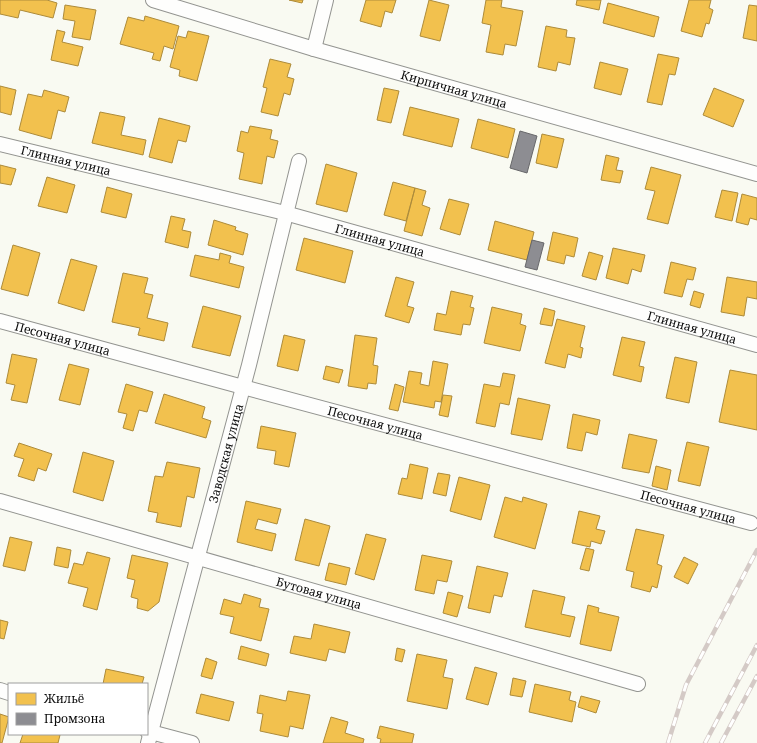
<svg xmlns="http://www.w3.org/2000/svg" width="757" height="743" viewBox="0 0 757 743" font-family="'Noto Serif',serif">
<rect width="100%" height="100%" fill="#f9faf2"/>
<path fill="#f2c14e" stroke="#ad8b3a" d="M0,0H47L57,3L53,18L20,10L18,18L0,14Z
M289,0H303L302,3Z
M366,0H396L392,13L385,11L381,27L360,21Z
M429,0L449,5L440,41L420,36Z
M486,0H502L501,7L523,11L516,46L505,44L503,55L486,52L491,25L482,23Z
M577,0H601L599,10L576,5Z
M689,0H711L709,8L713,10L709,24L706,23L702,37L681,31Z
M608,3L659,17L654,37L603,23Z
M65,5L96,10L90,40L72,37L75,21L63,19Z
M749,5L757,6V41L743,38Z
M145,16L179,26L173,49L164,46L160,61L152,59L154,53L120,44L128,17L144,21Z
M546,26L567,30L566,37L575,38L570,65L558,62L556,71L538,67Z
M57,30L65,32L62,42L83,47L78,66L51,60Z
M188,31L209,36L197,81L179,76L180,70L170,67L178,36L186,38Z
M658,54L679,58L675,75L669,74L662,105L647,102Z
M270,59L291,64L287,77L294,79L290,95L284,93L278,116L261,112L267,88L263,87Z
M600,62L628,69L621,95L594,88Z
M0,86L16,90L11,115L0,112Z
M384,88L399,91L391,123L377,120Z
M714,88L744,100L733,127L703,115Z
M44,90L69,97L65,112L58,110L51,139L19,130L28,94L42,97Z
M410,107L459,119L452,147L403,135Z
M100,112L125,117L121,135L146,140L143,155L92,143Z
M159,118L190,126L186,142L178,140L172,163L149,157Z
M478,119L515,129L508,158L471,148Z
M250,126L272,130L270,139L278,141L274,158L267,156L262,184L239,179L244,153L237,151L241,131L248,133Z
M542,134L564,139L557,168L536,163Z
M606,155L619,158L616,170L623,171L620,183L601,180Z
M326,164L357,173L347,212L316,204Z
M0,165L16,169L11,185L0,183Z
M651,167L681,175L668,224L647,219L655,191L645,189Z
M47,177L75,185L67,213L38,206Z
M393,182L415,188L406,221L384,215Z
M107,187L132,194L126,218L101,212Z
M415,188L426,191L422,205L430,208L422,236L404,231Z
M722,190L738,193L732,221L715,217Z
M742,194L757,198V220L750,218L748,225L736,222Z
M449,199L469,204L460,235L440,229Z
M171,216L185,219L182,230L191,232L188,248L165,242Z
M214,220L236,227L235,230L248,234L243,255L208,245Z
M495,221L534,232L527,260L488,250Z
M553,232L578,238L574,257L566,255L564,264L547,260Z
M304,238L353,251L345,283L296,270Z
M13,245L40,253L28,296L1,289Z
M613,248L645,255L641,272L632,269L628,284L606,278Z
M589,252L603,256L596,280L582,276Z
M220,253L231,256L229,263L244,267L239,288L190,276L195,255L219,260Z
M71,259L97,266L84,311L58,303Z
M671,262L696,268L693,280L687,279L682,297L664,293Z
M123,273L148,278L144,293L153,295L147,318L168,323L164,341L138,335L140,328L112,322Z
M396,277L414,282L407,306L414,308L409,323L385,316Z
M727,277L757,282V299L747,297L744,316L721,312Z
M451,291L473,296L470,307L474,308L470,325L463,324L461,335L434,330L437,313L446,315Z
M694,291L704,294L700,308L690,305Z
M203,306L241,316L230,356L192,347Z
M492,307L522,314L520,324L526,326L520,351L484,343Z
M544,308L555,311L552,326L540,324Z
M557,319L585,326L580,347L583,348L581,358L568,354L565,368L545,363Z
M284,335L305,340L298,371L277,366Z
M355,335L377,338L373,365L378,366L376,384L368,383L367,389L348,386Z
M622,337L645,342L639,366L644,367L641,382L613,375Z
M12,354L37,359L27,403L11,400L15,385L6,383Z
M675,357L697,362L689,403L666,398Z
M433,361L448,364L441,402L435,401L434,408L403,402L409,371L422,373L420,384L429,386Z
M69,364L89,369L80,405L59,400Z
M326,366L343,370L339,383L323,379Z
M730,370L757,375V430L719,422Z
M503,373L515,375L509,405L500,403L495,427L476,423L484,384L500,387Z
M126,384L153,392L147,412L139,410L133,431L123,428L127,414L118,412Z
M395,384L404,387L398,411L389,409Z
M164,394L205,407L202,418L211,421L206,438L155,423Z
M443,395L452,396L448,417L439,415Z
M518,398L550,405L542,440L511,434Z
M573,414L600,420L597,435L586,432L582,451L567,448Z
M261,426L296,433L289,467L274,464L276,451L257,448Z
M629,434L657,440L649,473L622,468Z
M687,442L709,447L700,486L678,481Z
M19,443L52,454L46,471L38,468L34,481L18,476L24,459L14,456Z
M83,452L114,461L103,501L73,492Z
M167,462L200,468L194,498L187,496L181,527L156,522L158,513L148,511L155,476L163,477Z
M410,464L428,468L422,499L398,494L402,478L407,479Z
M656,466L671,470L667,490L652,486Z
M438,473L450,475L446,496L433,493Z
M459,477L490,485L481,520L450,511Z
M505,497L522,502L523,497L547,504L535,549L494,537Z
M246,501L281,509L277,524L258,519L255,529L276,534L272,551L237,542Z
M579,511L600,516L596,529L605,531L601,544L591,541L590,547L572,543Z
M305,519L330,526L319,566L295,560Z
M636,529L664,535L657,564L662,566L657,588L652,586L650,592L631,587L634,572L626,570Z
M366,534L386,539L374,580L355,574Z
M10,537L32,542L25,571L3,566Z
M57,547L71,550L68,568L54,565Z
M586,548L594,550L589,571L580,569Z
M87,552L110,558L97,610L83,606L88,588L68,583L74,563L83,565Z
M132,555L168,563L159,602L148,611L137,608L138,599L131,597L135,580L127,578Z
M422,555L452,561L447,582L437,580L434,594L415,590Z
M684,557L698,564L688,584L674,577Z
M329,563L350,568L346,585L325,580Z
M477,566L508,573L502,597L494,595L490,613L468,608Z
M533,590L565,597L561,614L575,617L570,637L525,627Z
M448,592L463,596L457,617L443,613Z
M244,594L261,599L259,607L269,609L261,641L230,633L234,617L220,614L224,599L241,604Z
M588,605L599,608L598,612L619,617L611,651L580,644Z
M0,620L8,622L4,639L0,638Z
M314,624L350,632L345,653L329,649L326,661L290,653L294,636L311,639Z
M241,646L269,654L266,666L238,659Z
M397,648L405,650L402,662L395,660Z
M417,654L447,660L443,677L453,679L447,709L407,701Z
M206,658L217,662L212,679L201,676Z
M475,667L497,673L488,705L466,699Z
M106,669L144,677L142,684H103Z
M513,678L526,681L522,697L510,695Z
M535,684L571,692L569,700L576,702L572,722L529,712Z
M288,691L310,695L303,729L290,726L288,737L260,731L263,714L257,713L260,695L286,701Z
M201,694L234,702L229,721L196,713Z
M581,696L600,701L596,713L578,707Z
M0,714L9,717L2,743H0Z
M331,717L348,722L345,733L364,739L363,743H323Z
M380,726L414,734L412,743H380L381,739L377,738Z
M23,734H56L60,735L58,743H20Z"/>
<path fill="#8d8d92" stroke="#67676a" d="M520,131L537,136L527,173L510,168Z
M532,240L544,243L537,270L525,267Z"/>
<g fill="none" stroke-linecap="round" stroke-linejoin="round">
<defs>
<g id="street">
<path id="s1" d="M153,0L314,49L757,174"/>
<path d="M314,49L326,0"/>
<path id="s2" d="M0,144L285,213L757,345"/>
<path id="s3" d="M0,321L243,387L751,523"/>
<path id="s4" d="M0,501L638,684"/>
<path d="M0,690L9,693"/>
<path d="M147,731L192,743"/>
<path id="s5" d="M148,743L249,365L299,161"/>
</g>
</defs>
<use href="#street" stroke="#939490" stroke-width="16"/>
<use href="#street" stroke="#fefefd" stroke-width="14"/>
<defs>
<path id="rail" d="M668,743L686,685L757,550
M705,743L757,645
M721,743L757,676"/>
</defs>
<use href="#rail" stroke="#d4cac6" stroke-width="4.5"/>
<use href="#rail" stroke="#fff" stroke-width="3" stroke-dasharray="9" stroke-linecap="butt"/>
</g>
<g text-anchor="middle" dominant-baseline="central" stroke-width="4" stroke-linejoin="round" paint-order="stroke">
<g font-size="12" fill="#0d0d0d" stroke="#fff">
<text stroke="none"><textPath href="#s1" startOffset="314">Кирпичная улица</textPath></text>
<text stroke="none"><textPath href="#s2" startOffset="68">Глинная улица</textPath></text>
<text stroke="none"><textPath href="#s2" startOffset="392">Глинная улица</textPath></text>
<text stroke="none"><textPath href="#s2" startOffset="716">Глинная улица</textPath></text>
<text stroke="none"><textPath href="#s3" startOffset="65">Песочная улица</textPath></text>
<text stroke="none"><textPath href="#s3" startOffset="389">Песочная улица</textPath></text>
<text stroke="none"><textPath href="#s5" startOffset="300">Заводская улица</textPath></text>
<text stroke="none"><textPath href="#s3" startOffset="713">Песочная улица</textPath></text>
<text stroke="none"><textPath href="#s4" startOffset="332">Бутовая улица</textPath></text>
</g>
</g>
<rect x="8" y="683" width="140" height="52" fill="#ffffff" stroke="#9e9e9e"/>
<rect x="16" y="693" width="20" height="12" fill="#f2c14e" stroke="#9e9e9e"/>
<text x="44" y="703" font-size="12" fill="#0d0d0d">Жильё</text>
<rect x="16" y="713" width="20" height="12" fill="#8d8d92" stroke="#9e9e9e"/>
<text x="44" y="723" font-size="12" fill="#0d0d0d">Промзона</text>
</svg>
